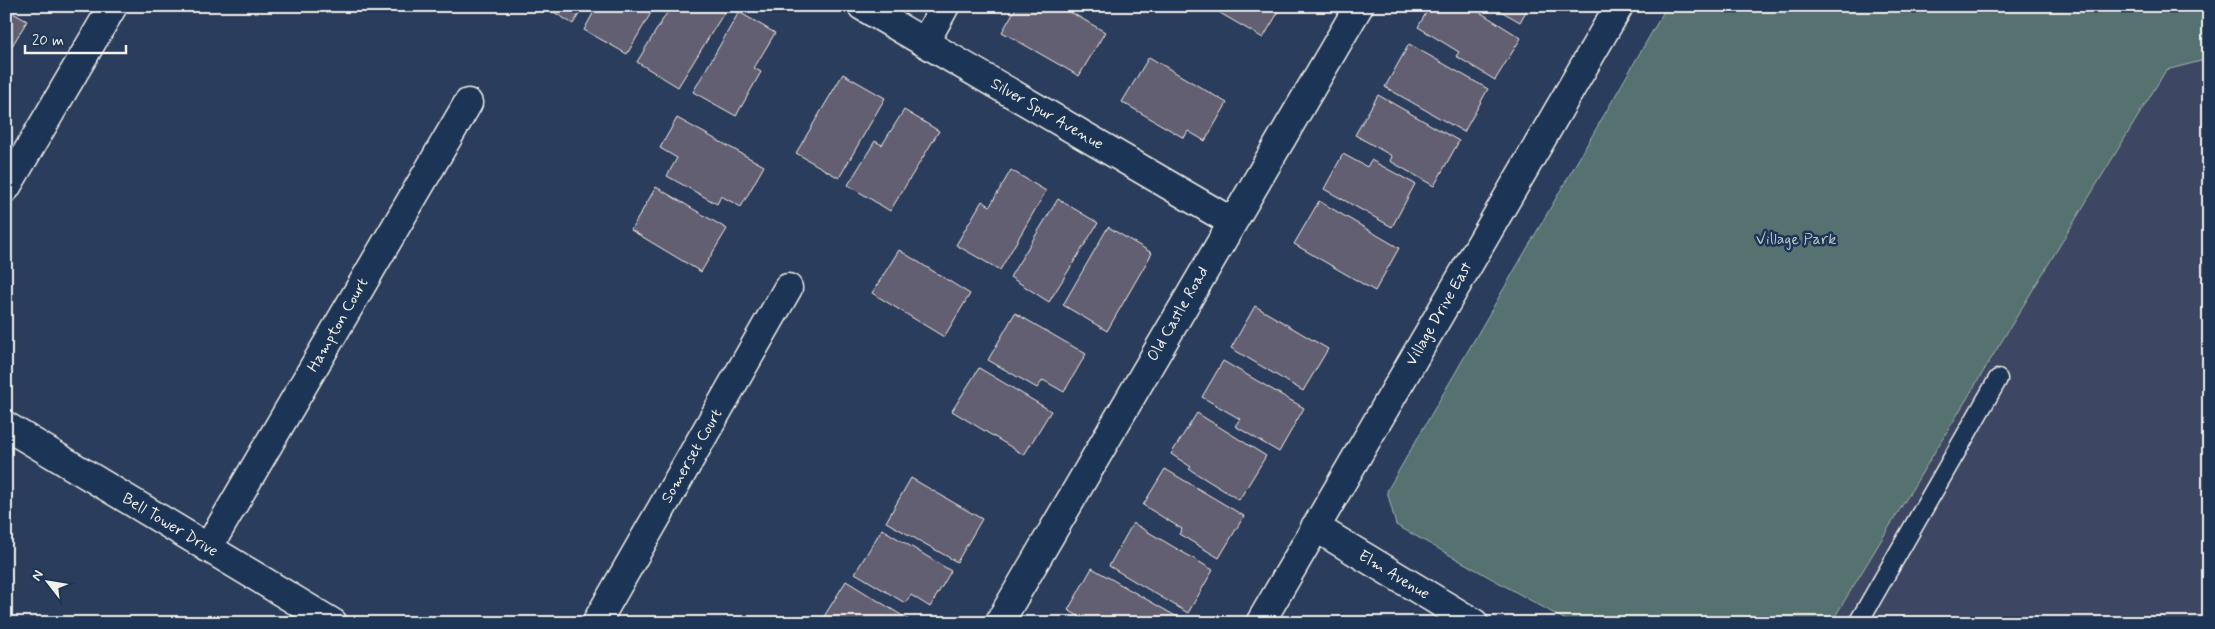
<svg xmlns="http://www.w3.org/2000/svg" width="2215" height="629" viewBox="0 0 2215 629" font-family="Mynerve,sans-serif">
<rect width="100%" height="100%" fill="#2b3d5c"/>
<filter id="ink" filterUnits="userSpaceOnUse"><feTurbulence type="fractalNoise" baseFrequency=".02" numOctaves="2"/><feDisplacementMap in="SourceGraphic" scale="10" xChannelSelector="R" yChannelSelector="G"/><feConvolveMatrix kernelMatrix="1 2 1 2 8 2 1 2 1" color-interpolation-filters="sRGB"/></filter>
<g filter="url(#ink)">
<path fill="#3c4763" d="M2209,59V623H1831L2166,69Z"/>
<path fill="#557270" stroke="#a4b2ac" d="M1667,6H2209V59L2166,70L1831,623H1571L1396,525L1387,491Z"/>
<path fill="#635e72" stroke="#f4f1e8" d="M544,6H584L573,24Z
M597,6H655L627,54L584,30Z
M671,6L727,8L678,87L637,62Z
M1017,6H1060L1105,32L1079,76L1002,32Z
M1208,6H1282L1263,38Z
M1430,6H1470L1521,38L1495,80L1456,56L1459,52L1418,27Z
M1492,6H1529L1520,22Z
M6,9L27,21L6,56Z
M739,12L775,33L754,68L761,72L736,116L693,92Z
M1409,44L1488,89L1464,132L1385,87Z
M1149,57L1227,103L1205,141L1188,131L1184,138L1122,102Z
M843,74L885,98L839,178L796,153Z
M1378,95L1459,141L1434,186L1390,161L1392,156L1355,135Z
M904,110L939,131L890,211L848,185L875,141L882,145Z
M677,118L764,166L741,207L721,196L717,204L667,176L677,158L660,148Z
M1343,154L1367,167L1371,160L1415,184L1392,227L1324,189Z
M1011,170L1046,191L1000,270L956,245L982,201L990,206Z
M656,187L727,229L701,272L631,230Z
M1058,199L1098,223L1049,302L1010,277Z
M1319,201L1399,248L1375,291L1294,244Z
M1108,227L1152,253L1107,331L1063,305Z
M899,250L970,294L944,337L872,293Z
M1255,306L1328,349L1303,391L1231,348Z
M1015,313L1086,354L1064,392L1043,380L1037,388L988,360Z
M1223,361L1304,408L1279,452L1235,426L1240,419L1202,397Z
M979,368L1051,411L1024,455L952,411Z
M1197,413L1266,456L1239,500L1189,469L1191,467L1171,454Z
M1165,469L1244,516L1219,558L1179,534L1182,529L1143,505Z
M911,478L982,519L957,562L886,522Z
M1133,523L1213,570L1188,613L1109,566Z
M882,529L951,571L930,607L911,595L905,603L855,573Z
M1092,568L1179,618L1177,623H1090L1068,610Z
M846,581L914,623H820Z"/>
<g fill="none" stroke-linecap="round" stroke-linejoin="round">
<defs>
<path id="lane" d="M1858,623L1998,379"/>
<path id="street" d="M862,6L1232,222
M925,42L945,6
M6,188L113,6
M6,426L333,623
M1315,527L1474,623
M208,548L468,103
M596,623L788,288
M999,623L1359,6
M1260,623L1619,6"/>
</defs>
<use href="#lane" stroke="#f4f1e8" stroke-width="21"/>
<use href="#street" stroke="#f4f1e8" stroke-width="31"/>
<use href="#lane" stroke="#1d3557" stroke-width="18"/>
<use href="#street" stroke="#1d3557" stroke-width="28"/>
</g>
</g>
<g text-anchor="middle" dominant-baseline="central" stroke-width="5" stroke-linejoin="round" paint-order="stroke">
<g font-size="16" fill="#f4f1e8" stroke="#1d3557">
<text transform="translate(1047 114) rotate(30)">Silver Spur Avenue</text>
<text transform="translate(1178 314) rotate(-60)">Old Castle Road</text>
<text transform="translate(1439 314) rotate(-60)">Village Drive East</text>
<text transform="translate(338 325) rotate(-60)">Hampton Court</text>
<text transform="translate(692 456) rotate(-60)">Somerset Court</text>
<text transform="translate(170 525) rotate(31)">Bell Tower Drive</text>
<text transform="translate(1394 575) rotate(31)">Elm Avenue</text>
</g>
<g font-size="16" fill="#bcc5be" stroke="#1d3557">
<text x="1796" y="239">Village Park</text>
</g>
</g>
<rect width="2215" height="629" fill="none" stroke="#1d3557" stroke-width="25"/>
<rect x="12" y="12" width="2190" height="604" fill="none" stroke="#f4f1e8" stroke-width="2" filter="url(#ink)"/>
<g transform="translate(48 582) rotate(301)" stroke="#1d3557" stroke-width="4" paint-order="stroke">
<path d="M0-4L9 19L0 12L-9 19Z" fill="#f4f1e8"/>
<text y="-8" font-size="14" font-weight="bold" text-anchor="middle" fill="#f4f1e8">N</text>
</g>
<path d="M25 45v8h101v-8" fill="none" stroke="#f4f1e8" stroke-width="2.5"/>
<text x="32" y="45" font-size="15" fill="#f4f1e8" stroke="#1d3557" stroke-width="4" paint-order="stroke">20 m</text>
</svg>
